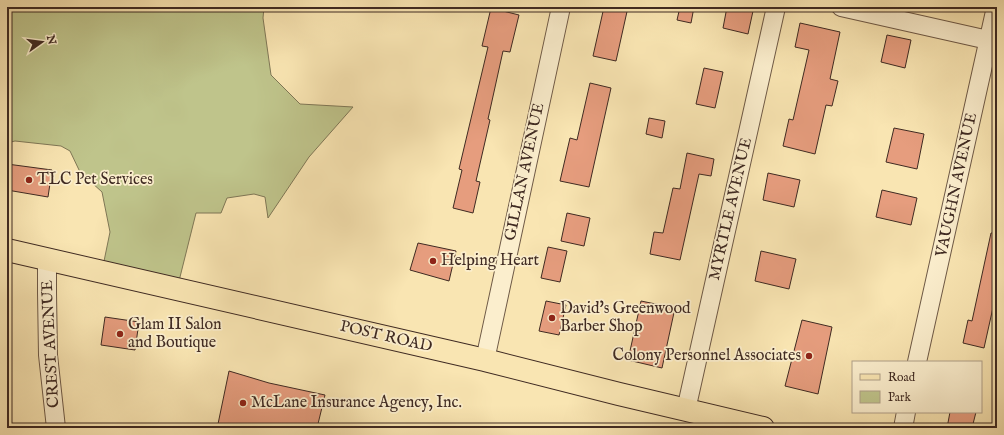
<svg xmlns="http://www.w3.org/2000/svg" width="1004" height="435" viewBox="0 0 1004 435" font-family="'IM FELL English',serif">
<rect width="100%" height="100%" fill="#f9e5b2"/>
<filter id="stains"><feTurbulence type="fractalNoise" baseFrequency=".005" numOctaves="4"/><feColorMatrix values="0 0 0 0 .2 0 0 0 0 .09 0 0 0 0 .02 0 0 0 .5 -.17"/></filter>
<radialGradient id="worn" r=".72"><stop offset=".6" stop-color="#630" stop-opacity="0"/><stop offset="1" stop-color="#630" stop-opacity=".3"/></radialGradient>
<path fill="#bfc48b" stroke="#7f7756" d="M7,7H264L263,18L271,75L300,104L353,107L309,157L268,218L265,197L254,194L227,198L221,213H196L178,285L102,271L110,232L102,192L80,172L70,151L61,146L15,141L7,143Z"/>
<path fill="#e69d7e" stroke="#3f2a22" d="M604,7H628L616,61L593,56Z
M680,7H694L691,23L677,20Z
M727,7H734L753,11L748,34L723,28Z
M491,8L519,15L510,52L503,51L488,119L490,120L476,181L480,182L473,213L453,208L462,170L459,169L488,47L482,46Z
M800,23L840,32L830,79L838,81L832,106L826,105L815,154L783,146L789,119L793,120L809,50L795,47Z
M887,35L911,40L905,68L881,62Z
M704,68L723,72L715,108L696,104Z
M590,83L611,88L589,187L560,181L570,138L577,140Z
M649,118L665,121L662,138L646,134Z
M894,128L924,134L917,169L886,162Z
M687,153L714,159L711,176L699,174L680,260L650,254L654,232L663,233L673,188L680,189Z
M7,164L52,170L48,197L7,190Z
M768,173L800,180L794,207L763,200Z
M882,190L917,198L911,225L876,217Z
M567,213L590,218L584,246L561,241Z
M991,233H997V304L994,303L984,348L963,343L968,320L972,321Z
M418,243L456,251L449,281L410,270Z
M548,247L567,251L560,282L541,278Z
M761,251L796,259L789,289L755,281Z
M546,301L566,305L559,335L539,331Z
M641,301L675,308L662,368L628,360Z
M105,317L139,322L135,350L101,345Z
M802,320L832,327L818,394L785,386Z
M229,371L269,383L325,395L317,428H231L218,424Z
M950,412H976L972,428H947Z"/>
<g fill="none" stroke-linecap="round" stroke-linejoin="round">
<defs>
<path id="street" d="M841,7L997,42
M47,259V293L48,355L56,428
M485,360L561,7
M917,362L996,7
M686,410L776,7
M903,428L906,412"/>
<path id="primary" d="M7,250L485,360L619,394L763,428"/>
</defs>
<use href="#street" stroke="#6e5946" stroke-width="20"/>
<use href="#primary" stroke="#3f2a22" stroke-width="24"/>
<use href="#street" stroke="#fbeecd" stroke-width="18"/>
<use href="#primary" stroke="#f9e5b2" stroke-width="22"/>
</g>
<g fill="#8f2418" stroke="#fbeecd" stroke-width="1.5">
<circle cx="29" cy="180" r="4"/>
<circle cx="433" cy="261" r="4"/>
<circle cx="552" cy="318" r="4"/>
<circle cx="120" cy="334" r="4"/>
<circle cx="809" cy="356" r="4"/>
<circle cx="243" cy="403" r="4"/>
</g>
<g text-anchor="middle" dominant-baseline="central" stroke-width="3.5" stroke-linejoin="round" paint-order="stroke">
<g font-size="16" fill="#3f2a22" stroke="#fbeecd">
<text transform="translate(525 172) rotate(-78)">GILLAN AVENUE</text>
<text transform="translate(957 185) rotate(-78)">VAUGHN AVENUE</text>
<text transform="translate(731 209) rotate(-77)">MYRTLE AVENUE</text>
<text transform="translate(386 337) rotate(13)">POST ROAD</text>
<text transform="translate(51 344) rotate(-93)">CREST AVENUE</text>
</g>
<g font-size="16" fill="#3f2a22" stroke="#fbeecd" text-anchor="start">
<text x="37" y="180">TLC Pet Services</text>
<text x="441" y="261">Helping Heart</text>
<text x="560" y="309">David's Greenwood<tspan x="560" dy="18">Barber Shop</tspan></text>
<text x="128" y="325">Glam II Salon<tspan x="128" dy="18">and Boutique</tspan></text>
<text x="801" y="356" text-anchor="end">Colony Personnel Associates</text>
<text x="251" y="403">McLane Insurance Agency, Inc.</text>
</g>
</g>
<rect width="1004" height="435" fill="none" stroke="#f9e5b2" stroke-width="24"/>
<rect x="8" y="8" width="988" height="419" fill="none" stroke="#3f2a22" stroke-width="2"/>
<rect x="12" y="12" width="980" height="411" fill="none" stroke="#3f2a22"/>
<rect x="852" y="361" width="130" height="52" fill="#fbeecd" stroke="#b0a089"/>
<rect x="860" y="374" width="20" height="6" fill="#f9e5b2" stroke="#b0a089"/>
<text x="888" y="381" font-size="12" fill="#3f2a22">Road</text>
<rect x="860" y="391" width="20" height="12" fill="#bfc48b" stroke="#b0a089"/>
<text x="888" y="401" font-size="12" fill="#3f2a22">Park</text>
<g transform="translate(42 42) rotate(76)" stroke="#fbeecd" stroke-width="3" paint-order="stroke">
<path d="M0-3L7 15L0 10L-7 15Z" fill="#3f2a22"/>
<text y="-6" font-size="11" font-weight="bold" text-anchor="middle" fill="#3f2a22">N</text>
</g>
<rect width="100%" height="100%" filter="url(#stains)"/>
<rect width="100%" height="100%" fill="url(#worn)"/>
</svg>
